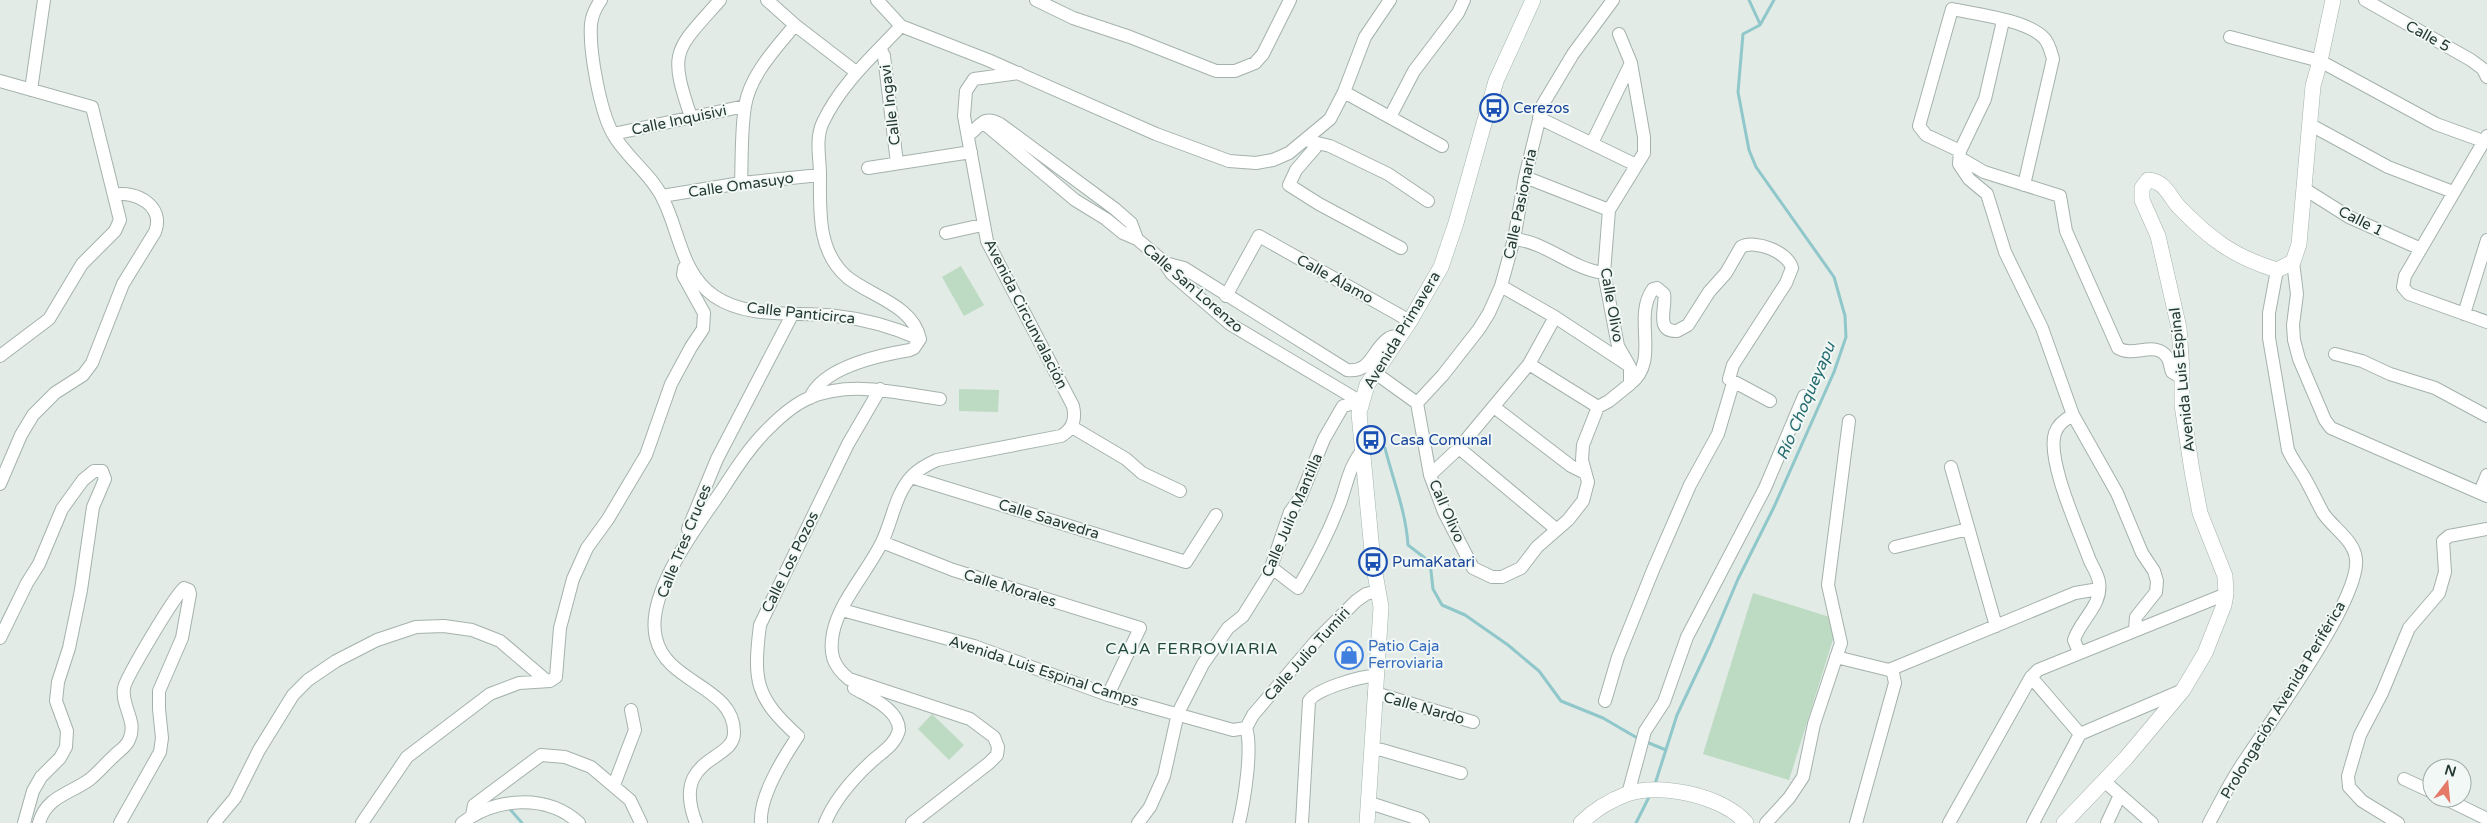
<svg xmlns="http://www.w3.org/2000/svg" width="2487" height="823" viewBox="0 0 2487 823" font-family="'Varela Round',sans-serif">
<rect width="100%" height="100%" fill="#e2ebe6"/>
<path fill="#bddac2" d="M961,266L984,305L964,316L942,277Z
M959,389L999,390L998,412L959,411Z
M1753,593L1839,620L1789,780L1703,754Z
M932,714L964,745L949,760L918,729Z"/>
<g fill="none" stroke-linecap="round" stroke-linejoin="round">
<path stroke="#90c7ca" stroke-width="3" d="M1749,0L1760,24
M1385,448C1393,480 1406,512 1408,545L1430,562L1433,589L1442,605L1465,615L1508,645L1539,671L1561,701L1603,718L1639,739
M1644,741L1666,750
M1655,784L1677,715L1710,645L1738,579L1774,507L1834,372L1846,337L1845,316L1834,277L1756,167L1749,150L1738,92L1743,34L1760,25L1774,0
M509,808L522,823
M1636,823L1650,795"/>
<defs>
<path id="minor" d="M601,0C596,7 592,15 591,24C589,51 600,111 613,134C626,157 651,174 662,197C680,231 680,272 714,296C749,320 797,311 836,316C865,319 893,327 920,339
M767,0L795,25L856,72
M877,0L901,26L988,60L1156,134L1229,161L1256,163L1273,160L1289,153L1330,119L1344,92L1365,37L1390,0
M1036,0L1073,18L1130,37L1216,71H1235L1255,63L1263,54L1290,0
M2365,0L2471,60L2483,69L2487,77
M2003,21L1985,99L1960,151L1959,164L1969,179L1987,194L2005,252L2042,328L2073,415L2117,493L2142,553L2154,571L2157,581L2156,592L2136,617L2135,630
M2230,37L2320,61L2436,124L2483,141
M880,48L884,56L897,163
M0,81L92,107L120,220L115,231L82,264L49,319L0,356
M31,90L44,0
M1344,92L1442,146
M691,117C668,50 675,51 720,0
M1390,117L1414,71L1458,13L1464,0
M1539,118L1636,165
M987,122L986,125L1075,200L1106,219L1123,233L1137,239L1163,261L1172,274L1230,324L1361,402
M2309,124L2388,167L2453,192
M613,134L745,106
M968,135C981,127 982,114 1000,124L1115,209L1131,223L1137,239
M2487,136L2405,276L2403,287L2409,294L2487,322
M1309,141L1330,146L1388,174L1428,201
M1592,143L1631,63
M1316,144L1315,148L1296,170L1289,185L1319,204L1401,248
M1960,151L1926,135L1919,126L1952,9C1976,14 2027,20 2044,38C2049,43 2051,52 2053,59L2024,185
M1960,158L1984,172L2060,196L2066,231L2118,348C2134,358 2155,340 2167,357C2170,361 2170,367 2172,372L2182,378
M868,168L971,152
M1525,177L1609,210
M741,183C742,158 741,131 745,106C750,75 776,48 795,25
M2303,188L2349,217L2421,249
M662,196L741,183L820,175
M946,233L982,225
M1514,239C1547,242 1571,269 1604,273
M2293,262L2297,294L2293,325L2294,340L2299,359L2325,420L2331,428L2487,496
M1165,263L1184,268L1347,370C1372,373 1372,349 1389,338C1391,336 1397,336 1400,335
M1501,286L1555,317L1628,365
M1226,296L1259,236L1410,321
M2464,314L2487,240
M2335,354L2362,361L2390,374L2435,388L2487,416
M1529,364L1598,407
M1374,372L1417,403
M1630,384C1661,360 1632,318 1653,289L1657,288L1664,294C1667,306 1654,332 1677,331L1688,325L1709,292L1726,273L1741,247C1755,239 1788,252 1792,268L1786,283L1733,365L1729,379L1770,401
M810,398C823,367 880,355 910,350L914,348L920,339C913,305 870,296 847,277C817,251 820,211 820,175C820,157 815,139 823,122C841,84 873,56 901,26
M1417,403L1430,475L1444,512L1473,568L1492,577H1502L1521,568L1537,547L1568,520L1583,501L1588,482L1582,460L1583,445L1598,407L1609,401L1630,384V367L1618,346L1604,273L1609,210L1644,153V137L1631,63L1619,34
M1417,403L1443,375L1479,329L1489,313L1501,286L1514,239L1525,177L1543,104L1573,54L1613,0
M1494,407L1571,466L1585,473
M2073,415C2065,419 2058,424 2055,433C2046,460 2080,533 2090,561C2093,567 2098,575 2099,582C2103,605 2080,620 2074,640L2079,652
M1072,427L1126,459L1142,473L1180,491
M1459,448L1556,529
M1951,467L1996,626
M1430,475L1459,448L1529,364L1555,317
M911,477L1186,562L1216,515
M0,484L21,435L33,415L55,393L83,375L92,363L123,284L155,232C165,207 137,190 114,195
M2480,492L2487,475
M688,529L717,459L792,315
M882,542L953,570L1140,628L1108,695
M1895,547L1968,529
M1272,568L1298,588C1314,561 1329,532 1340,503C1347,484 1349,466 1363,450
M842,610L974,646L1108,695L1233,730L1246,728
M0,638L27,583L39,564L62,509L83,480L94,471H102L105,479L93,507L81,590L69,648L58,682L56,701L67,731L66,747L60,758L41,777L33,791L24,823
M1836,657L1889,670L1893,673L1895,683L1856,823
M1889,670L2075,593L2099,589
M2031,677L2080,734
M1374,695H1382L1473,722
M1605,701L1618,657L1653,570L1690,485L1718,434L1733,383
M1246,728L1253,715L1316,641L1356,601L1366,594L1378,591
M1373,749L1382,750L1461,773
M2404,779L2432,792
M2104,781L2152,823
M614,785L635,730L631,710
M1628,794L1645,731L1664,702L1687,637L1765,488L1804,396
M2444,798L2487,819
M1370,803L1419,819L1423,823
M472,815L474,805L541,755L565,757L591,767L630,800L641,823
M39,823C46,797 69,794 89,780C98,773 105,764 114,756C119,751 126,747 129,740C138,721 121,707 124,688C125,679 178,590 184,588L189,590L190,594L182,638L159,691V709L162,738L160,752L120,823
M214,823L235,798L259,750L293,695L308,680L336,661L377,640L416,627L444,626L472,630L500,641L547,681
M362,823L407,757L490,694L519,683L550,681L556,677L560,628L573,579L587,548L608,519L646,455L671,384L691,347L703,329L704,313L683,275L684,268L687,264
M462,823C495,798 546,793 579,823
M696,823C670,756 734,762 734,733C735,686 666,684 656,638C645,594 696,528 720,493C735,470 750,446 770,427C781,416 795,404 809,398C850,380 898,393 940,399
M761,823C759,796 784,757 798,736C755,697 753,681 760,625L848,444L880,389
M825,823C834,801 852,780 869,764C880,753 895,746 899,730C899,709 869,697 854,688
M912,823L989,763L997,755L998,747L994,737L970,719L849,679C833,666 829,654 833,633C839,602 868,571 882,542C892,522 895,494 912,476C919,469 928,464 937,460L1061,436C1073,429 1076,419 1073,406L987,241L964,116L966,91L974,79L1019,73
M1138,823L1150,807L1164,776L1178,713L1203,664L1228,628L1243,616L1268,576L1290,512L1300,498L1324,439L1343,406L1361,402
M1239,823C1244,802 1253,748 1246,728
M1302,823L1309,701C1316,689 1361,676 1375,676
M1766,823L1789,798L1803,777L1814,724L1841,643L1828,585L1849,421
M1949,823L2031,677L2038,670L2226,594
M2033,823L2080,734L2183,690
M2107,823L2120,795
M2209,823C2220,803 2230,782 2243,763C2267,726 2361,599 2356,559C2354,540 2333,528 2323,513C2318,504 2314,495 2309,486C2303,473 2294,463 2288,450L2269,338V313L2277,270
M2398,823L2362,801L2349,787L2348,776L2360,735L2382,693L2409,628L2439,593L2445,572L2443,541L2449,536L2487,529"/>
<path id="tertiary" d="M1581,823C1593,811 1611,800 1627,794C1659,782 1724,796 1746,823
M2064,823L2126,758L2183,690L2205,653L2224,605L2226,594L2225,576L2200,513L2192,471L2182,405V371L2179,328L2158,236L2142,200V188L2148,180C2165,181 2169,196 2179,207C2210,239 2234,257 2277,270L2293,262L2299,244L2313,86L2320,61L2333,0"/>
<path id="secondary" d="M1367,823L1381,607L1373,562L1359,413L1367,385L1410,321L1441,267L1456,223L1496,81L1533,0"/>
</defs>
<use href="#minor" stroke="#a5b2ac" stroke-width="14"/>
<use href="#tertiary" stroke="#a5b2ac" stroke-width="16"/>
<use href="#secondary" stroke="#a2b5ad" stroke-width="16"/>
<use href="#minor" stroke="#fff" stroke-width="12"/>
<use href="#tertiary" stroke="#fff" stroke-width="15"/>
<use href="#secondary" stroke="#fff" stroke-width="15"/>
</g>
<defs>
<symbol id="bus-ring" viewBox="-11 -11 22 22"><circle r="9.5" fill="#f2f8f5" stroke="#1a4fb4" stroke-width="1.5"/><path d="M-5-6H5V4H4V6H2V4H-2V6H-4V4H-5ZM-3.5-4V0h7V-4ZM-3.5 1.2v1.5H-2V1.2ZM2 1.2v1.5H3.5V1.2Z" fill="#1a4fb4"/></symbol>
<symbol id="shop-ring" viewBox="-11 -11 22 22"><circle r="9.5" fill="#f2f8f5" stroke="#3f7fe0" stroke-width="1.5"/><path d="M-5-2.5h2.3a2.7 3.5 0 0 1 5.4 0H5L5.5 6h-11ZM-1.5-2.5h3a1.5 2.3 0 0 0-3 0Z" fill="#3f7fe0"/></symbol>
</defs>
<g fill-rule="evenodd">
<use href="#bus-ring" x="1478" y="92" width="32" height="32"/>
<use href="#bus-ring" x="1355" y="424" width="32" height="32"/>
<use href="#bus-ring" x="1357" y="546" width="32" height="32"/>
<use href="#shop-ring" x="1333" y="639" width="32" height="32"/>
</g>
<g text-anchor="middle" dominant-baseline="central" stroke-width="4" stroke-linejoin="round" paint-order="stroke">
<g font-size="15" fill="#243a32" stroke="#f2f8f5">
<text transform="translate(2428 36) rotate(29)">Calle 5</text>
<text transform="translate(890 105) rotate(-97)">Calle Ingavi</text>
<text transform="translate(679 120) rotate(-12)">Calle Inquisivi</text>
<text transform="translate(741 185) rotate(-8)">Calle Omasuyo</text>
<text transform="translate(1520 204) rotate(-78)">Calle Pasionaria</text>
<text transform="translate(2361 221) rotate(27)">Calle 1</text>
<text transform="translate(1335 279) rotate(29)">Calle Álamo</text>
<text transform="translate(1193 288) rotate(41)">Calle San Lorenzo</text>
<text transform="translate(1612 305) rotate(80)">Calle Olivo</text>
<text transform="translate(801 313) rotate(6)">Calle Panticirca</text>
<text transform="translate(1026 314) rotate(63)">Avenida Circunvalación</text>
<text transform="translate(1402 330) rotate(-59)">Avenida Primavera</text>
<text transform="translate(2182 380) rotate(-96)">Avenida Luis Espinal</text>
<text transform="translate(1447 511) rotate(66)">Call Olivo</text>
<text transform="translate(1292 515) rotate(-67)">Calle Julio Mantilla</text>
<text transform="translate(1049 519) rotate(17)">Calle Saavedra</text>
<text transform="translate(684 541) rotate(-68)">Calle Tres Cruces</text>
<text transform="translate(790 562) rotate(-64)">Calle Los Pozos</text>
<text transform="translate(1010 588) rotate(17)">Calle Morales</text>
<text transform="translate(1307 654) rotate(-48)">Calle Julio Tumiri</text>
<text transform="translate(1044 671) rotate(18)">Avenida Luis Espinal Camps</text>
<text transform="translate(2283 700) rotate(-59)">Prolongación Avenida Periférica</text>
<text transform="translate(1424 708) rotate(16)">Calle Nardo</text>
</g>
<g font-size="15" fill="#164399" stroke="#f2f8f5" text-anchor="start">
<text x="1513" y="108">Cerezos</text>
<text x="1390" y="440">Casa Comunal</text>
<text x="1392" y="562">PumaKatari</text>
</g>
<g font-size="15" fill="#366cbe" stroke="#f2f8f5" text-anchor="start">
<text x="1368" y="646">Patio Caja<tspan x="1368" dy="17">Ferroviaria</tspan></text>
</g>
<g font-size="16" font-style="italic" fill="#246b70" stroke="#f2f8f5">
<text transform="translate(1806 401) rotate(-67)">Río Choqueyapu</text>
</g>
<g font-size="16" letter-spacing="1" fill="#224a3c" stroke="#f2f8f5">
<text x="1192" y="649">CAJA FERROVIARIA</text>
</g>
</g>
<g transform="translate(2447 783) rotate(16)"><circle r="24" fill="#f2f8f5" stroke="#a0aca7"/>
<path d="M0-4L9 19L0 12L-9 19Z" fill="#e47968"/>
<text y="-8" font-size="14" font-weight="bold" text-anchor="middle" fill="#243a32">N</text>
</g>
</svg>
